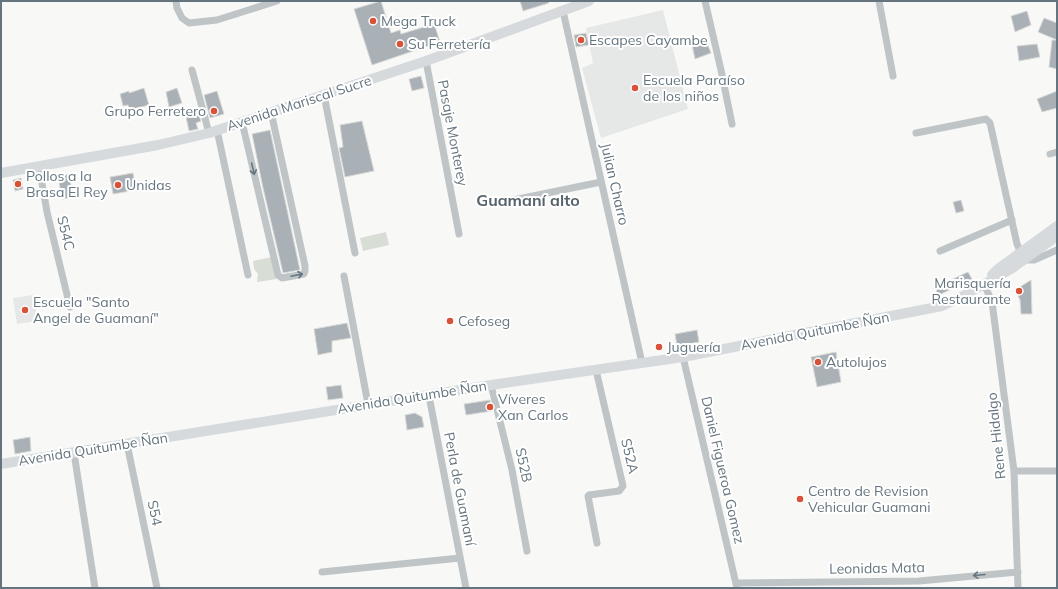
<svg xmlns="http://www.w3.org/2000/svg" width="1058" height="589" viewBox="0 0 1058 589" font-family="Mulish,sans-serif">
<rect width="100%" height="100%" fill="#f8f8f6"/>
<path fill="#e6e7e7" d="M663,10L688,109L601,138L582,68L593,63L586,28Z
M33,295L38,321L17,324L13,298Z"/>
<path fill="#d8ddd5" d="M386,232L389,245L363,251L360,238Z
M272,257L277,279L257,282L258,274L254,269L253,261Z"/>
<path fill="#a9b1b6" stroke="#dadad8" d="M381,1L391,33L400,30L401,34L424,27L423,23L433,20L440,42L372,65L354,9Z
M520,1H548L549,3L523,11Z
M1027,11L1031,25L1015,32L1011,16Z
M1044,18L1057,23V40L1038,32Z
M586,33L589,45L576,47L574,35Z
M706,40L711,53L695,59L692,45Z
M1052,40H1057V69L1049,67Z
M1037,44L1040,57L1019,61L1017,46Z
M421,76L424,88L412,91L409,79Z
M144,88L149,105L129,110L128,105L123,106L120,94L129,91V93Z
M177,88L182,103L169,107L166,92Z
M217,91L224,114L210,118L204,95Z
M1057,91V108L1042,112L1037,99Z
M198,113L201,121L196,123L198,129L189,131L186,117Z
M362,121L374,171L345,177L339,148L343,147L340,125Z
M270,130L300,270L283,273L263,188L252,134Z
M133,173L136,190L113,194L110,177Z
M69,174L73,197L62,199L58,177Z
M21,178L23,189L15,191L13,180Z
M961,200L964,211L956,213L953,202Z
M968,272L972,279L937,296L936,287Z
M1031,280L1032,314H1021L1020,300L1015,290Z
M347,323L351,338L332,341V352L318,355L314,329Z
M697,330L699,342L677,346L675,334Z
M836,352L841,382L817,387L811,357Z
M341,385L343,398L328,400L326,387Z
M490,400L492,411L466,415L464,404Z
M415,413L422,417L424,427L407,430L405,415Z
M30,437L31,451L15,454L13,440Z"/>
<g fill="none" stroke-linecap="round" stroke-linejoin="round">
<path stroke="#bfc4c7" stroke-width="7" d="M176,1L177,8L182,18L189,23L217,20L277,1
M705,1L721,70L732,124
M879,1L893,76
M563,11L642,363
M426,61L459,234
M192,70L209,133
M324,95L355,253
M242,122L278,275L282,278L304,274L305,271V266L271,112
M217,130L248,275
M916,133L986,119L990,123L1017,244L1024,260H1034L1057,250
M1050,154L1057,152
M39,166L47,212L70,307
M504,202L601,182
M940,251L1012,220
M344,276L368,404
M984,284L992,302L1014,471L1018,588
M683,357L737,588
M596,370L623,486L619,491L589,495L588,496L597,543
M491,385L512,470L527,551
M429,396L466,588
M127,444L157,588
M74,453L95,588
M1014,471H1057
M322,572L460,558
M736,583L919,581L1018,572"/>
<path stroke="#d6dadd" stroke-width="10" d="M1,173L158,145L209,133L426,61L589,1
M992,275L998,269L1057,226
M1,464L491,385L683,357L942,306L963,296L1011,269L1057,236"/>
</g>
<defs><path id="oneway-shaft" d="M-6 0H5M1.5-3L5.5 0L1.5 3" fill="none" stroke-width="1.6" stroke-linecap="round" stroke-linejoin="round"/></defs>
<g stroke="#65757f">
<use href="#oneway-shaft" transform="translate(253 169) rotate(77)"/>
<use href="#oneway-shaft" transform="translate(297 275) rotate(-12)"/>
<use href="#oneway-shaft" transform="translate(979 575) rotate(175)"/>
</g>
<g fill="#d75237" stroke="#fff" stroke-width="1.5">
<circle cx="373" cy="21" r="4"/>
<circle cx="581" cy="40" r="4"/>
<circle cx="400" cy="44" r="4"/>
<circle cx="635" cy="88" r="4"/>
<circle cx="214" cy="111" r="4"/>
<circle cx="18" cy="184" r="4"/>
<circle cx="118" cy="185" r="4"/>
<circle cx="1019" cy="291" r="4"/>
<circle cx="25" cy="310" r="4"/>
<circle cx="450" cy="321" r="4"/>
<circle cx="659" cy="347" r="4"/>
<circle cx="818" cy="362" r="4"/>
<circle cx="490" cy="407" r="4"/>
<circle cx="800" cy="499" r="4"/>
</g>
<g text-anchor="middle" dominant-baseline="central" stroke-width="4" stroke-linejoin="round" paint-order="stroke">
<g font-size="14" fill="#65757f" stroke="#fff" text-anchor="start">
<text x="381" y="21">Mega Truck</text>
<text x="589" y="40">Escapes Cayambe</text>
<text x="408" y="44">Su Ferretería</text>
<text x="643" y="80">Escuela Paraíso<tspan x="643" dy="16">de los niños</tspan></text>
<text x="206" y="111" text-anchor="end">Grupo Ferretero</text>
<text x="26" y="176">Pollos a la<tspan x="26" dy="16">Brasa El Rey</tspan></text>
<text x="126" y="185">Unidas</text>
<text x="1011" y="283" text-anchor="end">Marisquería<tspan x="1011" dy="16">Restaurante</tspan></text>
<text x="33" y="302">Escuela "Santo<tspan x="33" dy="16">Angel de Guamaní"</tspan></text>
<text x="458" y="321">Cefoseg</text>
<text x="667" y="347">Juguería</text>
<text x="826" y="362">Autolujos</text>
<text x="498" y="399">Víveres<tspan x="498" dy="16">Xan Carlos</tspan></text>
<text x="808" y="491">Centro de Revision<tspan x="808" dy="16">Vehicular Guamani</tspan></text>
</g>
<g font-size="14" fill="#65757f" stroke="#fff">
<text transform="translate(299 103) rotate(-18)">Avenida Mariscal Sucre</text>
<text transform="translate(453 133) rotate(79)">Pasaje Monterey</text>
<text transform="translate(615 184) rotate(77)">Julian Charro</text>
<text transform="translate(66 233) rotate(76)">S54C</text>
<text transform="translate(815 331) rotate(-11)">Avenida Quitumbe Ñan</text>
<text transform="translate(412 397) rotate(-9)">Avenida Quitumbe Ñan</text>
<text transform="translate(996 436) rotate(-96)">Rene Hidalgo</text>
<text transform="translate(93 449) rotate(-9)">Avenida Quitumbe Ñan</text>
<text transform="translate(630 456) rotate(77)">S52A</text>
<text transform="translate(524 465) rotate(78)">S52B</text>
<text transform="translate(723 470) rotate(77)">Daniel Figueroa Gomez</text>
<text transform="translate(460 489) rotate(79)">Perla de Guamaní</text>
<text transform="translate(155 513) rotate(78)">S54</text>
<text transform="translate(877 568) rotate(-1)">Leonidas Mata</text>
</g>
<g font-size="16" font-weight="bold" fill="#57636a" stroke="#fff">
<text x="528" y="200">Guamaní alto</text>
</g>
</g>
<rect width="1058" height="589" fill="none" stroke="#65757f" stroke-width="4"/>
</svg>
